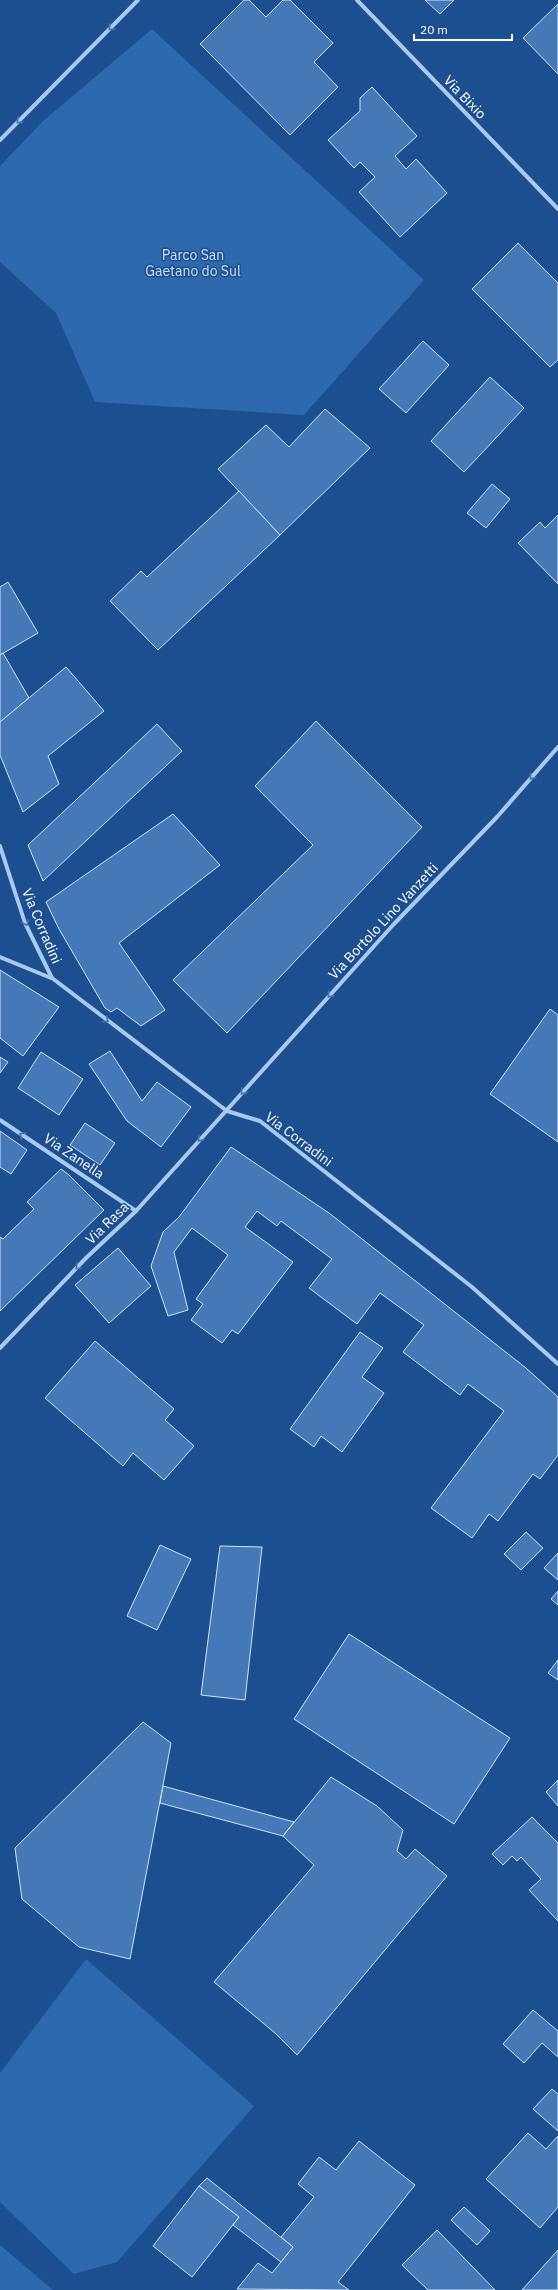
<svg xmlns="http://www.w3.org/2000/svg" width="558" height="2290" viewBox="0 0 558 2290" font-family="'IBM Plex Sans',sans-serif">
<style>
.green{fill:#2e69ad}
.building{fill:#4478b7;stroke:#cfe3fa}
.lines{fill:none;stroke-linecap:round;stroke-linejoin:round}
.street{stroke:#a9c9ee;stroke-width:4}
.oneway{stroke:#4674ac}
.labels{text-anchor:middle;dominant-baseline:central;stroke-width:3;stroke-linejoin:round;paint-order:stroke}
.street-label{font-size:14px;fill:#fff;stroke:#1b4f8f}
.park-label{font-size:14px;fill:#cfe3fa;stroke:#1b4f8f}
</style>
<rect width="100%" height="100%" fill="#1b4f8f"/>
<g class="green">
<polygon points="152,29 424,280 304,415 95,402 56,313 0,262 0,166 43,121"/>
<polygon points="86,1959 254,2106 117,2262 74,2274 0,2202 0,2073"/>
<polygon points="0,2245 53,2290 0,2290"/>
</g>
<g class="building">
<polygon points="244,0 249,0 266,17 283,0 290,0 333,43 314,62 338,87 290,135 200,44"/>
<polygon points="425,0 454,0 440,14"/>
<polygon points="558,4 558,74 523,38"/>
<polygon points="372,87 417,136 395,156 406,169 416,159 447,193 400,237 359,192 375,177 360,162 354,168 328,140 360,111 360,98"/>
<polygon points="518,243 558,283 558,360 550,367 472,289"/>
<polygon points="423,341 449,365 406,413 379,389"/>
<polygon points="490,377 524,408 464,472 431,441"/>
<polygon points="325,409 370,448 280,535 218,469 266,425 289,447"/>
<polygon points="492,484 510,499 486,528 467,513"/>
<polygon points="239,491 280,535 158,650 110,601 141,571 147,577"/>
<polygon points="558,515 558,584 518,543 540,522 545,528"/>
<polygon points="8,582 38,633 0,655 0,587"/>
<polygon points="3,653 29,698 0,722 0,655"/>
<polygon points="66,667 104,711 48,756 59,784 23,812 0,755 0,722"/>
<polygon points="316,721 422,827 227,1033 173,980 313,845 255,786"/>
<polygon points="157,724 182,751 43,881 28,845"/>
<polygon points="173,814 220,865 119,943 165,1010 141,1026 117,1008 111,1012 105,1008 59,929 46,902"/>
<polygon points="0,970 59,1007 23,1056 0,1038"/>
<polygon points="550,1009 558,1015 558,1142 490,1094"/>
<polygon points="110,1051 142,1101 157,1082 191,1107 161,1147 127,1121 89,1064"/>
<polygon points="41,1052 83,1079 59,1115 18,1088"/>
<polygon points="0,1057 8,1062 0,1073"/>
<polygon points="85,1123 115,1143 100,1165 70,1145"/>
<polygon points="0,1131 27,1150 11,1174 0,1167"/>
<polygon points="231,1147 329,1213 526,1368 558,1397 558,1455 540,1479 533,1474 498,1521 489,1514 472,1538 431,1508 504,1411 468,1384 460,1395 403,1352 424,1325 380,1293 357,1324 309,1288 332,1259 281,1221 277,1226 257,1211 245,1227 293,1262 238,1334 232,1330 222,1343 191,1320 203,1304 196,1299 228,1255 192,1228 174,1252 188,1310 168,1316 151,1266 163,1232 179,1217"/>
<polygon points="61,1169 69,1175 104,1210 0,1311 0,1237 3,1239 34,1209 27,1202"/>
<polygon points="118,1248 151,1286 109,1323 75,1285"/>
<polygon points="360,1332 383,1348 362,1377 384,1393 342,1452 321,1436 314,1447 290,1429"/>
<polygon points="95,1341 174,1409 165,1420 194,1446 164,1480 133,1453 123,1466 45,1398"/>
<polygon points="526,1532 543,1548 521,1570 504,1554"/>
<polygon points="160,1545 191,1559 157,1630 127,1616"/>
<polygon points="220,1546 262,1547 245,1700 201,1695"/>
<polygon points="558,1553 558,1580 544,1568"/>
<polygon points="558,1591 558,1605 551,1599"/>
<polygon points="349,1634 510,1738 454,1824 294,1719"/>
<polygon points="558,1660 558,1680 548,1673"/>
<polygon points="143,1722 171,1743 130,1959 79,1947 22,1899 15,1848"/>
<polygon points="331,1777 377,1806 403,1830 397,1851 406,1859 415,1849 447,1876 297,2055 275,2033 214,1982 314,1865 283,1836"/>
<polygon points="558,1780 558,1806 546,1792"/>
<polygon points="163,1786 294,1822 283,1836 160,1803"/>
<polygon points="532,1817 558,1843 558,1921 529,1890 541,1879 521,1857 517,1861 512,1856 503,1865 492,1854"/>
<polygon points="533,2010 558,2031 558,2057 542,2043 524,2063 503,2044"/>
<polygon points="552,2089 558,2094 558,2131 533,2109"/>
<polygon points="528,2133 546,2149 558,2136 558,2207 540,2228 486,2179"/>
<polygon points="359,2141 415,2185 338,2282 349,2290 237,2289 258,2263 272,2273 293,2247 281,2237 314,2197 298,2184 319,2157 336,2170"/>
<polygon points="207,2178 293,2247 281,2262 233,2225 239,2217 199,2186"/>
<polygon points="199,2186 239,2217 192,2277 153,2246"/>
<polygon points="464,2207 490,2231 477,2245 451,2220"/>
<polygon points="437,2230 495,2290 428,2290 402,2265"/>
<polygon points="558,2250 558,2290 522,2290"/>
</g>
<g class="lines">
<g class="street">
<polyline points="357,0 558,209"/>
<polyline points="0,140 138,0"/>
<polyline points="0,846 25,923 52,978 227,1111 260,1121 472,1287 558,1364"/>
<polyline points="0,957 51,978"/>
<polyline points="0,1120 136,1211"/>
<polyline points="0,1348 86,1258 136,1211 393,925 497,817 558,747"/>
</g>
</g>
<defs><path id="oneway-chevron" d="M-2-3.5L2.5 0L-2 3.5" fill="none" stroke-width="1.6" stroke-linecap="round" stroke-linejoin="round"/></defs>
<g class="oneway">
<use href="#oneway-chevron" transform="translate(111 28) rotate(134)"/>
<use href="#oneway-chevron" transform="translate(19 121) rotate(136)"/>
<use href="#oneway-chevron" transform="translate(532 777) rotate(131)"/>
<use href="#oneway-chevron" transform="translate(26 923) rotate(68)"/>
<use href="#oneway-chevron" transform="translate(330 995) rotate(132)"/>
<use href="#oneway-chevron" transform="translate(106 1020) rotate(37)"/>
<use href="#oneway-chevron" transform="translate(243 1092) rotate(132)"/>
<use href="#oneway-chevron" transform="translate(22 1135) rotate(-146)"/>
<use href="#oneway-chevron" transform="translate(200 1139) rotate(132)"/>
<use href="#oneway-chevron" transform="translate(78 1267) rotate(134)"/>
</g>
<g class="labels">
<g class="street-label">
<text transform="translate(465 97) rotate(46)">Via Bixio</text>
<text transform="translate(383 921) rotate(-47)">Via Bortolo Lino Vanzetti</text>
<text transform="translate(42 926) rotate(67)">Via Corradini</text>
<text transform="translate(299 1139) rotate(37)">Via Corradini</text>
<text transform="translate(74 1156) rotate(34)">Via Zanella</text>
<text transform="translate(107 1223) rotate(-44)">Via Rasa</text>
</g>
<g class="park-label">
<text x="193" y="255">Parco San<tspan x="193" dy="16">Gaetano do Sul</tspan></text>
</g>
</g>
<path d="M414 34v6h98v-6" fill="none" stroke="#ffffff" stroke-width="2"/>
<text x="420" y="34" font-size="12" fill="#ffffff" stroke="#1b4f8f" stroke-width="3" paint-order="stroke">20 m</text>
</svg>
